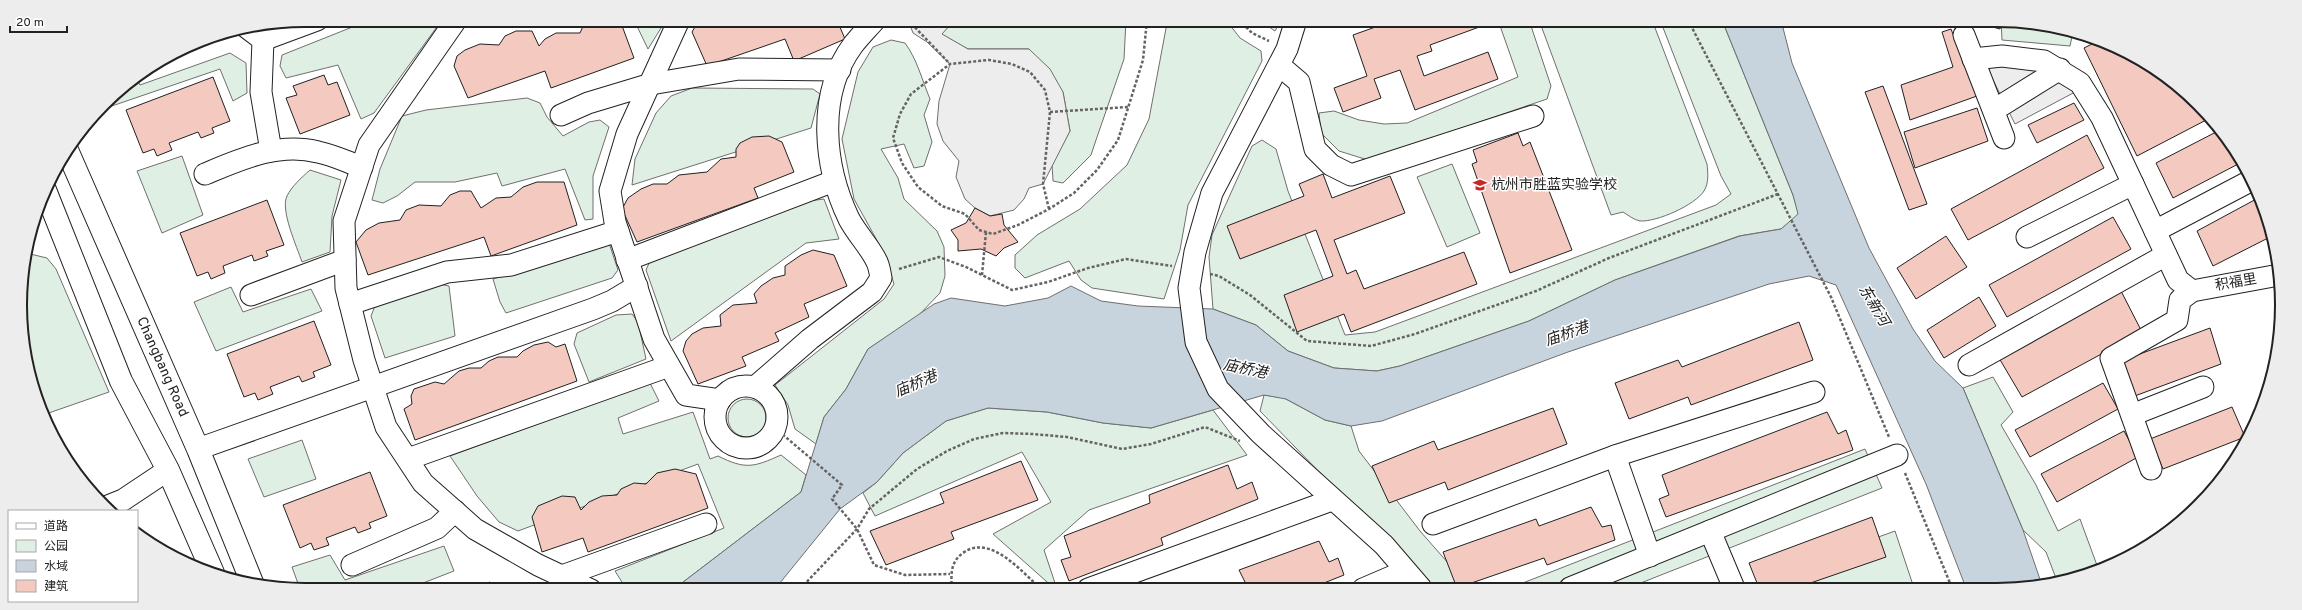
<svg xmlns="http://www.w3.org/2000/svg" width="2302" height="610" viewBox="0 0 2302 610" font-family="Overpass,'Noto Sans SC',sans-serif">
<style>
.green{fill:#e0efe3;stroke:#6f6f6f}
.parking{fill:#ededed;stroke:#6f6f6f}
.water{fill:#c7d3dd;stroke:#6f6f6f}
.building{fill:#f3c9c0;stroke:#222}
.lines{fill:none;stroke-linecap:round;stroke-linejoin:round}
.minor-casing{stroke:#222;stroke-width:23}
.major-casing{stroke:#222;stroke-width:24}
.path{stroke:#646464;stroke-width:2.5;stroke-dasharray:3 2;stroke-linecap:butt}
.minor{stroke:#fff;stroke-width:21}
.major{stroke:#fff;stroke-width:22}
.labels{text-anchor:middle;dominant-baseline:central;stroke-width:3;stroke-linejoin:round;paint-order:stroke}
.poi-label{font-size:14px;fill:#222;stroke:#fff;text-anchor:start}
.street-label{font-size:14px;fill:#222;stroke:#fff}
.water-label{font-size:15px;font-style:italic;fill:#222;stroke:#fff}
.rim{fill:none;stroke:#222;stroke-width:2}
</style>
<rect width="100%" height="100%" fill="#fff"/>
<g class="green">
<polygon points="370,20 442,20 374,113 361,119 338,65 286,78 280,66 282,55"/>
<polygon points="634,20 666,20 648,49"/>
<polygon points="962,20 1126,20 1124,59 1096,140 1091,155 1063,183 1053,181 1052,164 1070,131 1063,92 1029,49 968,49 941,34 951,24"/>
<polygon points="1170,20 1226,20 1240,38 1261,51 1262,61 1188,205 1180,250 1164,299 1092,288 1081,280 1069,261 1025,278 1015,268 1015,255 1037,235 1080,209 1127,165 1149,119 1167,23"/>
<polygon points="1259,20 1281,20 1275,31"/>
<polygon points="1498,20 1529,20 1551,86 1547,99 1368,160 1339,151 1321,133 1319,113 1334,111 1359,120 1384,124 1407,123 1518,77"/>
<path d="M1539,20H1652L1707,164C1708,173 1709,183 1704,191C1695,205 1657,222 1640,221C1634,220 1628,215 1623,212L1611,215Z"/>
<polygon points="1660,20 1722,20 1793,195 1799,215 1781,229 1739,236 1615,280 1529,321 1400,366 1377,371 1334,368 1288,351 1256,325 1213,309 1209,257 1212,235 1252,146 1262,140 1276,149 1288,191 1345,335 1375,332 1716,205 1731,194 1721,176"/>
<polygon points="2001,20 2052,25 2073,32 2070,46 2002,40"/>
<path d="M891,40L905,43C917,59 922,80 930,99L924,115L932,142L924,166L914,168L904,144L881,149L898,178L904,199L937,231L944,247L945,276L940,293L917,317L868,349L846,389L824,417L816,444L795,429L788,405L775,385L884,299L894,284L884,253L854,199L842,139L858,72L873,47Z"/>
<polygon points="230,53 246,63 247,93 233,101 220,69 106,108 104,104 117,91 137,79 140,85"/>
<polygon points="692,88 813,89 820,94 811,128 632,185 635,159 656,113 671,96"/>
<polygon points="527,98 540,103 547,117 563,136 589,122 600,120 609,127 593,176 593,219 585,220 565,169 502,186 497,173 455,182 415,182 397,196 383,203 372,200 380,169 402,116 426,110"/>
<polygon points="182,156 203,215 162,233 137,171"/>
<polygon points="1452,164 1480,233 1447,247 1417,177"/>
<path d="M310,170L341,180L332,216L330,252L302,262C297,247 280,210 287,196C292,186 301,178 310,170Z"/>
<polygon points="824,199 839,239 806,243 671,341 646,270 650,261 809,201"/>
<polygon points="609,243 618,270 612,278 506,313 500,302 493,279"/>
<polygon points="26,253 47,258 56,269 109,392 43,415 30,379 21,286"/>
<polygon points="439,284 449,286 455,336 385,358 371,316 375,306"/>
<polygon points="231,287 243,312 311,289 322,311 216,351 194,302"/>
<polygon points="632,314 638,322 646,359 589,382 574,344 577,333 616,315"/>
<polygon points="1993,377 2013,412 2001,425 2036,485 2058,531 2080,519 2098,568 2057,581 2046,552 2023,530 1963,388"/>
<path d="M650,383L659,401L618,418L623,434L693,412L710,459L718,456C746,470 754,467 781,455L806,475L801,492L674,589L627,590L615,571L724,528L698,464L518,531L499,522L477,496L450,456Z"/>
<polygon points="1264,395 1284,398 1325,420 1351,426 1359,451 1420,531 1470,588 1432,588 1260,411"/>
<circle cx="747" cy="418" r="19"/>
<polygon points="988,408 1047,412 1103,423 1151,428 1213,410 1247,455 1089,510 1044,550 1057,589 1055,589 993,534 1051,502 1022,452 875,516 863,493 877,482 903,453 946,421"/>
<polygon points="302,440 316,479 264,497 248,459"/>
<polygon points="1865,449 1882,488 1628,588 1510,588"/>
<polygon points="1895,531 1914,588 1785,588 1779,573"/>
<polygon points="444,546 454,571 405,590 300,589 292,567 330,555 345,580"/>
</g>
<g class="parking">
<polygon points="908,20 962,20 951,24 942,34 968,49 1029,49 1050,69 1063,92 1070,131 1043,184 1029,188 1024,199 1014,210 990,216 975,208 965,199 956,177 959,161 943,141 937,124 939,101 950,64 927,42 913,33"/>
<polygon points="2013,65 2046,70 2075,92 2015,124 1987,68"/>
</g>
<polygon class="water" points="1722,20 1781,20 1792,63 1869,248 1913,329 1935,361 1963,388 2023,530 2042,585 2034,588 1966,588 1926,484 1836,285 1809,276 1769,284 1568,352 1382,421 1351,426 1325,420 1286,399 1264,395 1151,428 1103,423 1047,412 988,408 946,421 903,453 877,482 840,509 775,589 674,589 801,492 824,417 846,389 868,349 934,304 951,298 1005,306 1048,298 1071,286 1101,301 1138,306 1213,309 1256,325 1288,351 1334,368 1377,371 1400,366 1529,321 1615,280 1740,236 1781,229 1798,214 1793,195"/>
<g class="building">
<polygon points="595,20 613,20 621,23 634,58 551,88 545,71 468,98 454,66 457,56 465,50 480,44 499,45 505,36 516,31 532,31 539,46 545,39 556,33 580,33 584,24"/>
<polygon points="699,20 837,20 845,39 794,61 785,39 707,66 692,32"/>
<polygon points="1395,20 1492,20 1493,22 1430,45 1432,51 1417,56 1424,76 1488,52 1498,79 1415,110 1400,70 1374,79 1381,98 1343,112 1334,88 1367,76 1353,35"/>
<polygon points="1966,20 2002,20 2000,29"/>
<polygon points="1951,29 1977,96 1910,120 1901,85 1953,67 1942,32"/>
<polygon points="2100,40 2155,68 2198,103 2210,118 2137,156 2084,48"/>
<polygon points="324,75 328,85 337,82 350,115 300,134 286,98 297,95 293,86"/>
<polygon points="213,77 230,121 212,128 214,133 201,138 198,132 169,143 172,150 157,156 154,149 143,153 126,110"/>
<polygon points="1883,86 1927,204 1909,210 1865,92"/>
<polygon points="2074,103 2084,120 2037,143 2028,125"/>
<polygon points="1977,108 1988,141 1915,168 1904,132"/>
<polygon points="2220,130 2234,146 2242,162 2173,198 2156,163"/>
<polygon points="1518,133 1523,146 1530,142 1572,250 1510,273 1472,164 1477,162 1473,150"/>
<polygon points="2087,135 2104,168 1968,240 1951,209"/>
<polygon points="769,136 782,142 794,172 754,188 758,198 637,242 622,209 628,198 641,189 653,184 667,184 679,175 707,172 721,159 736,157 736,149 740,143 752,137"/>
<polygon points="1323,174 1332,198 1390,176 1405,213 1334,240 1347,274 1356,270 1364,289 1464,252 1477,284 1351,332 1344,314 1297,332 1284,295 1333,276 1316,230 1240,259 1227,226 1304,196 1299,184"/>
<polygon points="537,182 564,182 577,225 491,256 484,237 368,275 356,242 366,230 379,223 400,220 406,210 419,205 441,206 450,195 460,191 471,191 481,208 496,198 511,197 523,187"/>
<polygon points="2260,197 2272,236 2213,266 2197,231"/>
<polygon points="267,200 284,245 266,251 268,256 254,261 252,255 223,266 225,273 211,279 208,272 197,276 180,233"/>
<polygon points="975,208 990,216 1002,214 1004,225 1018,242 1004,248 996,256 981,249 958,251 958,240 951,230 966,223"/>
<polygon points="2113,217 2131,249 2007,317 1989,285"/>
<polygon points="1946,236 1967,267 1916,299 1897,268"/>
<polygon points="813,250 834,255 847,286 804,304 809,317 775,333 779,341 742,357 746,366 698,384 683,351 686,341 692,334 703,328 721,326 720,315 733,305 757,303 754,294 761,286 773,278 785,275 785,266 801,255"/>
<polygon points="2121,291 2142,332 2022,397 1999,358"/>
<polygon points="1979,297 1996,326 1944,358 1927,330"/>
<polygon points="314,321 331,365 313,372 315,377 302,382 299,376 270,387 273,394 258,400 255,393 244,397 227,354"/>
<polygon points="1799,322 1813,360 1691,405 1688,397 1629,419 1615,383 1678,360 1682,367"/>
<polygon points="2210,328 2221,364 2132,397 2121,361"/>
<polygon points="548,342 556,347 565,344 577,381 415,440 404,409 412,404 411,396 414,389 435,382 444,384 459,371 469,368 481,368 489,361 498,357 517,357 523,351 534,345"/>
<polygon points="2103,383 2118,409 2030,457 2015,430"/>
<polygon points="2232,407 2245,437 2163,469 2150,439"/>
<polygon points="1553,408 1567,444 1448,490 1445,482 1389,503 1372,466 1434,441 1438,450"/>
<polygon points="1827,412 1838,434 1846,430 1853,450 1666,517 1659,499 1669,495 1662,475"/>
<polygon points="2124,431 2138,457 2057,502 2041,474"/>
<polygon points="1021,461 1038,500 951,532 954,539 886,565 870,531 944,503 940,493"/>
<polygon points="1228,465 1237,489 1252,482 1258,499 1161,538 1163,545 1069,581 1061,560 1071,557 1064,536 1150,503 1149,495"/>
<polygon points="675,469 696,474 708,508 588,552 583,538 542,552 532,517 538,506 562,496 575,497 581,510 589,502 602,496 617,495 621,489 634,483 646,484 657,473"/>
<polygon points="370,472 387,516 369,523 371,528 358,533 355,527 326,538 329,545 314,550 311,543 300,548 283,505"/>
<polygon points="1591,507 1602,527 1611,525 1615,540 1547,565 1544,558 1457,588 1443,552 1536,519 1539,526"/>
<polygon points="1872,517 1886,557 1796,588 1759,588 1749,563"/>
<polygon points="1319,541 1329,562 1338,558 1344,575 1309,589 1226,589 1245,582 1239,570"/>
<polygon points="490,582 493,590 467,590"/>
</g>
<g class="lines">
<defs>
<g id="minor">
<polyline points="456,20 369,145 344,221 346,288 364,360 386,427 423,483 475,529 538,565 591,590"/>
<polyline points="679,20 627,134 610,191 615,222 654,339 686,395 720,400"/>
<polyline points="1296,20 1287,49 1212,193 1195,252 1189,288 1196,342 1218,389 1261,434 1384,545 1421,588"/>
<polyline points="246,27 263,40 261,92 271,151"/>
<polyline points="1964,35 2004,138"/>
<polyline points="263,40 317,20"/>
<polyline points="1973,59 2002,56 2044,61 2080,83 2102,118 2178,280 2192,291"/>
<polyline points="1279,65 1299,82 1315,149 1331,165 1351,175 1533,116"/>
<polyline points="1994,110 2060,69"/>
<polyline points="561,115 588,103 651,84 739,69 840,70"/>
<path d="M205,174C241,159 278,142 318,152C333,155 347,162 362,167"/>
<polyline points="2155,231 2252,180"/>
<polyline points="2027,237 2133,184"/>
<polyline points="627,260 834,181"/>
<polyline points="251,295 345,260"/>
<polyline points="350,304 447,272 511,265 618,231"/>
<polyline points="1969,365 2166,255"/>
<circle cx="746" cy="417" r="31"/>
<path d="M755,387L810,339L872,292L881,278C880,272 879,265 876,260C869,246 857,234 849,219C824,167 816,95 853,45C860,36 868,28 875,20"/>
<polyline points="2132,415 2203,387"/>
<polyline points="198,449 593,309 612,301 637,286"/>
<polyline points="1615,456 1650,556"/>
<polyline points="408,459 669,366"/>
<polyline points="2151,469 2111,358 2177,320 2180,300 2192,291 2279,275"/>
<polyline points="108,506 123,500 168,470"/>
<polyline points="1433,524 1615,456 1814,392"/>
<polyline points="1710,531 1734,588"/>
<polyline points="352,565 437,528 455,511"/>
<polyline points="562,576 706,524"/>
<polyline points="1570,588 1897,455"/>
<polyline points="1088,589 1332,500"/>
<polyline points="1363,589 1405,571"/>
</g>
<g id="major">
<polyline points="67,150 198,449 253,585"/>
<polyline points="45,190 121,381 168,470 213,573"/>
</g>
</defs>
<use href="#minor" class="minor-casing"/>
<use href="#major" class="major-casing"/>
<g class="path">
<polyline points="908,20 950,64"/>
<polyline points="1239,20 1252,33 1269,41"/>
<polyline points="1688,20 1831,297 1889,437"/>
<polyline points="1050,112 1128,107"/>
<polyline points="1049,209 1043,184 1050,112 1045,90 1030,72 1012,64 989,60 950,64 911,94 900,114 893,138 902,163 918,187 942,206 965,214 979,230 993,234 1018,225 1049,209 1074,193 1097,170 1118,140 1143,60 1147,20"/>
<polyline points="899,269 939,257 966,267 1012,290 1048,282 1088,268 1126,259 1172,266"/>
<polyline points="1210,274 1219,276 1250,295 1307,341 1371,346 1415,334 1536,291 1609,258 1778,194"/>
<polyline points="982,275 986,232"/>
<polyline points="775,428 842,485 832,499 857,529 874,565 905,575 950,574"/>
<polyline points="1905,473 1952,588"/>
<polyline points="800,589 857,529 869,509 917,469 947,451 974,439 1003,433 1033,434 1067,437 1122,449 1151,444 1205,427 1240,441"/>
<path d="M952,589C951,575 950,562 963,553C990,533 1022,572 1041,589"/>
</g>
<use href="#minor" class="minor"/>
<use href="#major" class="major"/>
</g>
<defs>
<symbol id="school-bare" viewBox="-9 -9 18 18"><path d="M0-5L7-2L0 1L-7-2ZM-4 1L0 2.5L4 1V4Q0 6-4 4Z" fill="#c62828" stroke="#fff" stroke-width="2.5" paint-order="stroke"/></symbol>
</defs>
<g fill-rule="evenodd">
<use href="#school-bare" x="1470" y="175" width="20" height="20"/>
</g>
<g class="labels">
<g class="poi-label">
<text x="1491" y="185">杭州市胜蓝实验学校</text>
</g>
<g class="street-label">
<text transform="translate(2236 283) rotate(-10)">积福里</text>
<text transform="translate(162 367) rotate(66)">Changbang Road</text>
</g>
<g class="water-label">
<text transform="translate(1873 306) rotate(59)">东新河</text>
<text transform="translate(1567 335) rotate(-19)">庙桥港</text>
<text transform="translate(1245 370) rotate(12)">庙桥港</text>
<text transform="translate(916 385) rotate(-23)">庙桥港</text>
</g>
</g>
<path d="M0 0H2302V610H0ZM305 27H1997A278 278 0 0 1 2275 305V305A278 278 0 0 1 1997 583H305A278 278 0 0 1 27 305V305A278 278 0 0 1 305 27Z" fill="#ededed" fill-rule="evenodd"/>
<path class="rim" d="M305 27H1997A278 278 0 0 1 2275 305V305A278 278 0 0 1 1997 583H305A278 278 0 0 1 27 305V305A278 278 0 0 1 305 27Z"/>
<rect x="8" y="510" width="130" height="92" fill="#ffffff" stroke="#a7a7a7"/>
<rect x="16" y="523" width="20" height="6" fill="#ffffff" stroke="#a7a7a7"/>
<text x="44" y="530" font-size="12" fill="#222222">道路</text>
<rect x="16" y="540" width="20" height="12" fill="#e0efe3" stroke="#a7a7a7"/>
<text x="44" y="550" font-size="12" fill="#222222">公园</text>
<rect x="16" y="560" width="20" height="12" fill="#c7d3dd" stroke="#a7a7a7"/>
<text x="44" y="570" font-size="12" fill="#222222">水域</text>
<rect x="16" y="580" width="20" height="12" fill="#f3c9c0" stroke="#a7a7a7"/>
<text x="44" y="590" font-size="12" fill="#222222">建筑</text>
<path d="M10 26v6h57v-6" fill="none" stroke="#222222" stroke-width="2"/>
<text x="16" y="26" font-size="12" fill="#222222" stroke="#ffffff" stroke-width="3" paint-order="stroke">20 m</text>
</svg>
